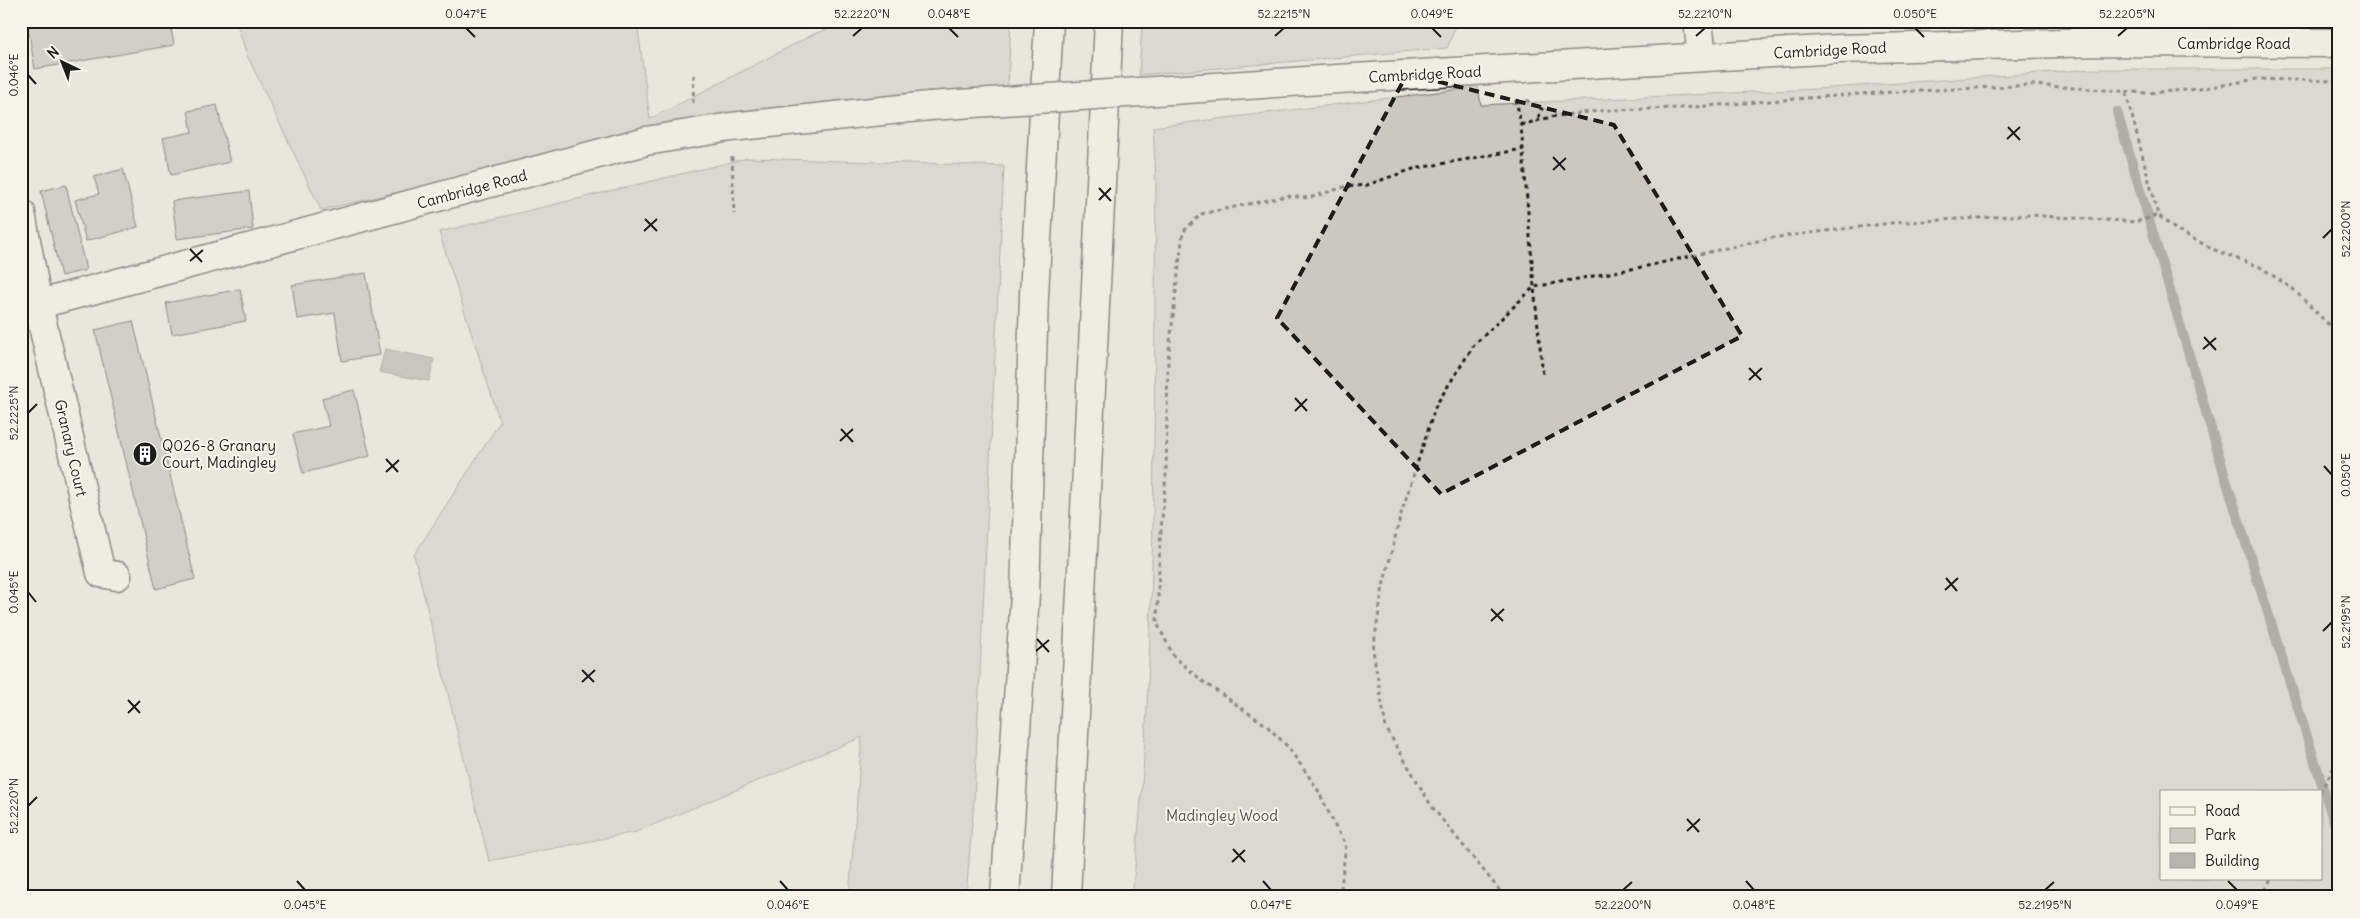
<svg xmlns="http://www.w3.org/2000/svg" width="2360" height="918" viewBox="0 0 2360 918" font-family="Delius,sans-serif">
<style>
.green{fill:#ccc8c0;stroke:#74726e;fill-rule:evenodd}
.water{fill:#a3a19a;stroke:#6d6c68}
.lines{fill:none;stroke-linecap:round;stroke-linejoin:round}
.stream{stroke:#6d6c68;stroke-width:10}
.building{fill:#b6b4ac;stroke:#1c1c1c}
.minor-casing{stroke:#1c1c1c;stroke-width:31}
.highway-casing{stroke:#1c1c1c;stroke-width:31}
.path{stroke:#1c1c1c;stroke-width:3;stroke-dasharray:4 4;stroke-linecap:butt}
.minor{stroke:#f7f3e8;stroke-width:28}
.highway{stroke:#f7f3e8;stroke-width:28}
.minor-bridge-casing{stroke:#1c1c1c;stroke-width:31;stroke-linecap:butt}
.minor-bridge{stroke:#f7f3e8;stroke-width:28}
.marked{fill:none;stroke:#1c1c1c;stroke-width:4;stroke-dasharray:10 6;stroke-linejoin:round}
.ticks{fill:none;stroke:#1c1c1c;stroke-width:2}
.labels{text-anchor:middle;dominant-baseline:central;stroke-width:4;stroke-linejoin:round;paint-order:stroke}
.street-label{font-size:15px;fill:#1c1c1c;stroke:#f7f3e8}
.poi-label{font-size:15px;fill:#1c1c1c;stroke:#f7f3e8;text-anchor:start}
.park-label{font-size:15px;fill:#51504d;stroke:#f7f3e8}
.neatline{fill:none;stroke:#1c1c1c;stroke-width:2}
.ticks-label{font-size:12px;text-anchor:middle;fill:#1c1c1c}
</style>
<rect width="100%" height="100%" fill="#eae6dc"/>
<filter id="ink" filterUnits="userSpaceOnUse"><feTurbulence type="fractalNoise" baseFrequency=".02" numOctaves="2"/><feDisplacementMap in="SourceGraphic" scale="10" xChannelSelector="R" yChannelSelector="G"/><feConvolveMatrix kernelMatrix="1 2 1 2 8 2 1 2 1" color-interpolation-filters="sRGB"/></filter>
<g filter="url(#ink)">
<g class="green">
<polygon points="236,21 637,21 650,119 816,33 856,21 1011,21 1008,86 756,109 321,210 247,55"/>
<polygon points="1142,21 1458,21 1447,48 1139,75"/>
<path d="M2095,69H2339V897H1132C1158,659 1153,420 1156,182L1153,127L1478,87L1481,105L1816,89ZM2161,792H2321V879H2161Z"/>
<polygon points="748,158 1004,166 974,799 966,897 849,897 862,737 636,832 489,861 414,555 500,422 439,232"/>
</g>
<polygon class="water" points="385,349 434,359 429,381 379,372"/>
<g class="lines">
<polyline class="stream" points="2117,112 2228,486 2339,838"/>
</g>
<g class="building">
<polygon points="27,21 170,21 174,45 35,69"/>
<polygon points="217,105 230,162 171,175 163,138 192,132 188,111"/>
<polygon points="123,169 138,227 86,241 75,200 99,194 94,177"/>
<polygon points="66,185 86,270 61,276 41,191"/>
<polygon points="249,191 253,229 177,239 172,201"/>
<polygon points="366,273 380,355 342,361 335,313 297,319 292,285"/>
<polygon points="240,289 246,321 172,334 166,303"/>
<polygon points="133,321 195,579 156,589 95,330"/>
<polygon points="354,390 370,456 303,473 293,434 329,426 322,398"/>
</g>
<g class="lines">
<defs>
<g id="minor">
<polyline points="1698,21 1702,57"/>
<polyline points="1321,80 1839,49 2098,42 2339,43"/>
<polyline points="21,213 38,305 101,573 117,576"/>
<polyline points="21,309 646,141 731,127 929,106"/>
</g>
<g id="highway">
<polyline points="1005,897 1025,594 1034,295 1049,21"/>
<polyline points="1066,897 1109,21"/>
</g>
</defs>
<use href="#minor" class="minor-casing"/>
<use href="#highway" class="highway-casing"/>
<g class="path">
<polyline points="2126,93 2158,215 2176,230 2219,252 2260,267 2293,289 2339,335"/>
<polyline points="1516,99 1521,125 1534,287 1543,376"/>
<polyline points="1526,100 1542,109 1536,122"/>
<polyline points="693,103 694,72"/>
<polyline points="1521,125 1555,116 1608,110 1681,108 1859,94 2033,85 2147,93 2199,89 2257,79 2339,81"/>
<polyline points="732,157 734,214"/>
<polyline points="2320,792 2339,758"/>
<polyline points="1340,897 1346,844 1336,828 1317,788 1288,747 1266,725 1205,683 1174,657 1157,623 1160,542 1166,474 1168,359 1183,232 1201,214 1287,196 1309,198 1344,187 1367,185 1413,169 1523,149"/>
<polyline points="1505,897 1432,807 1386,728 1373,650 1383,586 1401,514 1436,405 1474,345 1534,287 1647,266 1771,238 1891,223 2028,215 2136,222 2158,215"/>
<polyline points="2261,897 2271,879"/>
</g>
<use href="#minor" class="minor"/>
<use href="#highway" class="highway"/>
<defs>
<polyline id="minor-bridge" points="929,106 1321,80"/>
</defs>
<use href="#minor-bridge" class="minor-bridge-casing"/>
<use href="#minor-bridge" class="minor-bridge"/>
</g>
</g>
<path d="M0 0H2360V918H0ZM1407,74L1614,125L1742,336L1441,494L1277,318Z" fill="#eae6dc" fill-opacity=".55" fill-rule="evenodd"/>
<path class="marked" d="M1407,74L1614,125L1742,336L1441,494L1277,318Z"/>
<path class="ticks" d="M466,28L475,37M949,28L958,37M1432,28L1441,37M1915,28L1924,37M853,36L862,28M1275,36L1284,28M1696,36L1705,28M2118,36L2127,28M28,75L36,84M2008,127L2020,140M2007,139L2020,127M1553,157L1565,170M1553,170L1566,158M1099,188L1111,201M1099,200L1111,188M645,219L657,231M644,231L657,219M2323,238L2332,229M190,249L202,262M190,261L203,250M2204,337L2216,350M2203,349L2216,338M1749,368L1761,380M1749,380L1762,368M1295,398L1307,411M1295,411L1307,399M28,413L37,404M841,429L853,442M840,441L853,429M386,459L398,472M2324,466L2332,475M386,472L399,460M1946,578L1957,591M1945,590L1958,578M28,592L36,602M1491,609L1503,621M1491,621L1504,609M2323,631L2332,622M1037,639L1049,652M1036,651L1049,640M582,670L594,682M582,682L595,670M128,700L140,713M128,713L140,701M28,806L37,797M1687,819L1699,832M1687,831L1700,819M1233,849L1245,862M1232,862L1245,850M297,881L305,890M780,881L788,890M1263,881L1271,890M1746,881L1754,890M2228,881L2237,890M1623,890L1632,882M2045,890L2054,882"/>
<defs>
<symbol id="building-disc" viewBox="-11 -11 22 22"><circle r="9.5" fill="#1c1c1c" stroke="#f7f3e8"/><path d="M-4-6H4V6H1V3H-1V6H-4ZM-2.5-4.3h1.7v1.8h-1.7ZM.8-4.3h1.7v1.8H.8ZM-2.5-1h1.7V.8h-1.7ZM.8-1h1.7V.8H.8Z" fill="#fff"/></symbol>
</defs>
<g fill-rule="evenodd">
<use href="#building-disc" x="131" y="440" width="28" height="28"/>
</g>
<g class="labels">
<g class="street-label">
<text x="2234" y="43">Cambridge Road</text>
<text transform="translate(1830 50) rotate(-3)">Cambridge Road</text>
<text transform="translate(1425 74) rotate(-3)">Cambridge Road</text>
<text transform="translate(472 189) rotate(-15)">Cambridge Road</text>
<text transform="translate(71 448) rotate(77)">Granary Court</text>
</g>
<g class="poi-label">
<text x="162" y="445">Q026-8 Granary<tspan x="162" dy="17">Court, Madingley</tspan></text>
</g>
<g class="park-label">
<text x="1222" y="815">Madingley Wood</text>
</g>
</g>
<rect width="2360" height="918" fill="none" stroke="#f7f3e8" stroke-width="55"/>
<rect x="2160" y="790" width="162" height="90" fill="#f7f3e8" stroke="#9f9d96"/>
<rect x="2170" y="807" width="25" height="8" fill="#f7f3e8" stroke="#9f9d96"/>
<text x="2205" y="816" font-size="15" fill="#1c1c1c">Road</text>
<rect x="2170" y="828" width="25" height="15" fill="#ccc8c0" stroke="#9f9d96"/>
<text x="2205" y="840" font-size="15" fill="#1c1c1c">Park</text>
<rect x="2170" y="853" width="25" height="15" fill="#b6b4ac" stroke="#9f9d96"/>
<text x="2205" y="866" font-size="15" fill="#1c1c1c">Building</text>
<g transform="translate(62 62) rotate(317)" stroke="#f7f3e8" stroke-width="4" paint-order="stroke">
<path d="M0-4L9 19L0 12L-9 19Z" fill="#1c1c1c"/>
<text y="-8" font-size="14" font-weight="bold" text-anchor="middle" fill="#1c1c1c">N</text>
</g>
<rect x="28" y="28" width="2304" height="862" class="neatline"/>
<g class="ticks-label">
<text x="466" y="18">0.047°E</text>
<text x="862" y="18">52.2220°N</text>
<text x="949" y="18">0.048°E</text>
<text x="1284" y="18">52.2215°N</text>
<text x="1432" y="18">0.049°E</text>
<text x="1705" y="18">52.2210°N</text>
<text x="1915" y="18">0.050°E</text>
<text x="2127" y="18">52.2205°N</text>
<text transform="translate(14 75) rotate(-90)" y="4">0.046°E</text>
<text transform="translate(2346 229) rotate(-90)" y="4">52.2200°N</text>
<text transform="translate(14 413) rotate(-90)" y="4">52.2225°N</text>
<text transform="translate(2346 475) rotate(-90)" y="4">0.050°E</text>
<text transform="translate(14 592) rotate(-90)" y="4">0.045°E</text>
<text transform="translate(2346 622) rotate(-90)" y="4">52.2195°N</text>
<text transform="translate(14 806) rotate(-90)" y="4">52.2220°N</text>
<text x="305" y="909">0.045°E</text>
<text x="788" y="909">0.046°E</text>
<text x="1271" y="909">0.047°E</text>
<text x="1623" y="909">52.2200°N</text>
<text x="1754" y="909">0.048°E</text>
<text x="2045" y="909">52.2195°N</text>
<text x="2237" y="909">0.049°E</text>
</g>
</svg>
